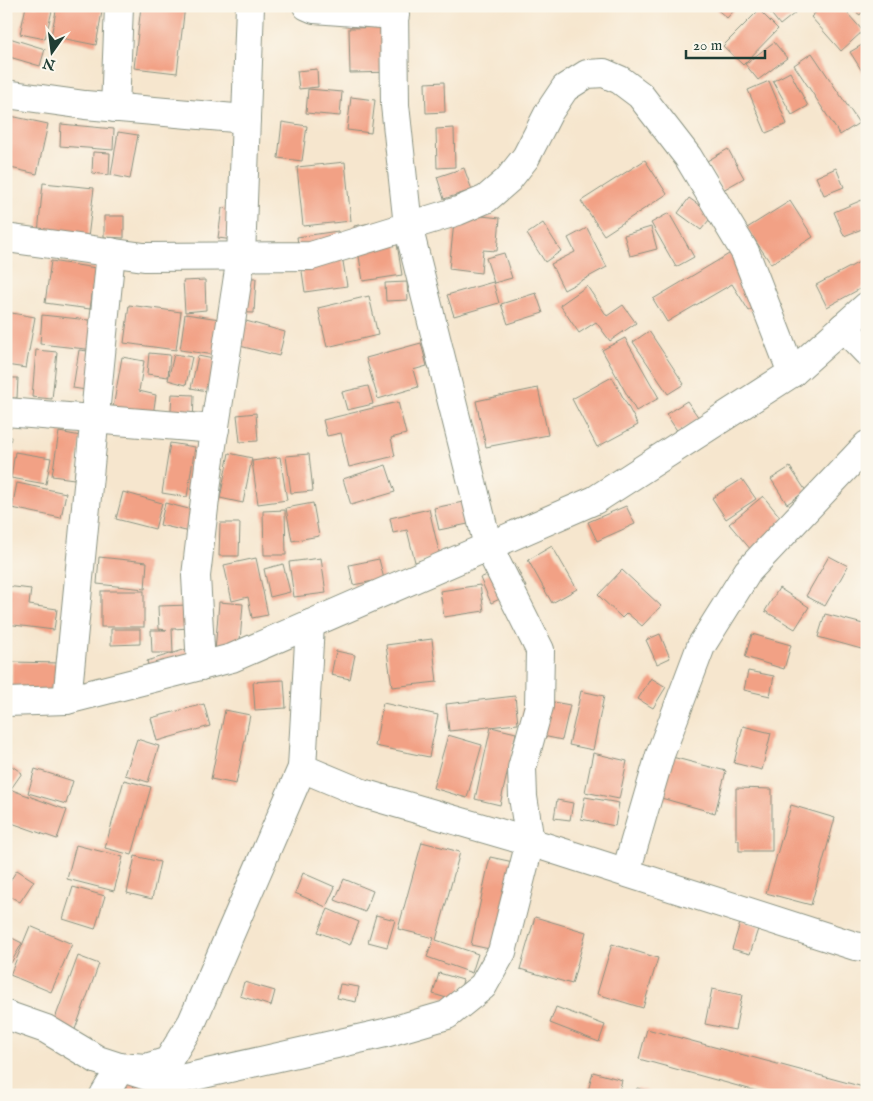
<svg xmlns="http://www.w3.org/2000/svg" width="873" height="1101" viewBox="0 0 873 1101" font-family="'IM FELL English',serif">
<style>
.building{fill:#f2a185}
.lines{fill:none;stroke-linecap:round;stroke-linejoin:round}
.minor-casing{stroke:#8a9281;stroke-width:30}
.minor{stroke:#fff;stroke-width:28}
</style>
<rect width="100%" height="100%" fill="#fbf7ec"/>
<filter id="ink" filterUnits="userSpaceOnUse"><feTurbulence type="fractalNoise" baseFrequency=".02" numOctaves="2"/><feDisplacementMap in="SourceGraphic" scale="10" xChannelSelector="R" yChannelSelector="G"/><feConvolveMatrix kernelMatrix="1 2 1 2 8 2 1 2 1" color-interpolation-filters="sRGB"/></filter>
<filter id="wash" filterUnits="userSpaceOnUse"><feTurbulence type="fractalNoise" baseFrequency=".0096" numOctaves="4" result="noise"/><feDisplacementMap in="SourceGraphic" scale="20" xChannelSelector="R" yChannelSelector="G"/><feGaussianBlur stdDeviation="1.12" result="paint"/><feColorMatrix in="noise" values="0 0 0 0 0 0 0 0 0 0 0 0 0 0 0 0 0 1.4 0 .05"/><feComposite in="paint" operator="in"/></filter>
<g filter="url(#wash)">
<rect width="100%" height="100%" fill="#f6e6ce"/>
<g id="blocks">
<g class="building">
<polygon points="26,6 53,7 45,39 20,34"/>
<polygon points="57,6 103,6 96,45 51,36"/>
<polygon points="141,6 185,6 177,73 134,68"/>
<polygon points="713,6 738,6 727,18"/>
<polygon points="765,6 790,6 795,13 780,25"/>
<polygon points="823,6 841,6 863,31 841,51 811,17"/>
<polygon points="848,6 867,6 860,15"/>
<polygon points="759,10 778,29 743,65 723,46"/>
<polygon points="395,27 397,72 350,73 349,28"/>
<polygon points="6,37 45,49 40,66 6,56"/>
<polygon points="774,42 787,58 758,80 745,64"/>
<polygon points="867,42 867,79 850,52"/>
<polygon points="812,53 859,123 840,135 794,65"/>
<polygon points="317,69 318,87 299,89 297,71"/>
<polygon points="790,72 808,106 792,115 773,81"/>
<polygon points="769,81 787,124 766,133 748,90"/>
<polygon points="444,82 445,112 426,113 425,83"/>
<polygon points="308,89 342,92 340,116 306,113"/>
<polygon points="351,97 375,100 371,133 347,130"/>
<polygon points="6,115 48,124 37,174 6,167"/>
<polygon points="282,122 307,126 302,161 278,158"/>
<polygon points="61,124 114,129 113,150 60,146"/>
<polygon points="454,128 455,167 437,168 436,129"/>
<polygon points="118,132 138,135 130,179 111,175"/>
<polygon points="728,149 744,178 723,190 707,161"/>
<polygon points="93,152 110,153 109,175 92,173"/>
<polygon points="645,160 667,194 604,235 581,201"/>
<polygon points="345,162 351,221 303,226 297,167"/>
<polygon points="464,168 472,190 444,199 437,177"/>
<polygon points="836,168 844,187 824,195 816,177"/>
<polygon points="43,183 94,188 88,238 38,233"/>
<polygon points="689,198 713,215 701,230 678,213"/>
<polygon points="862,200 867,212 867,227 844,236 834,212"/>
<polygon points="790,201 813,237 771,264 747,228"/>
<polygon points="222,208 245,211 241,241 218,238"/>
<polygon points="455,213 500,218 497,251 483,250 481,273 449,269"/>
<polygon points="669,213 694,257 676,267 651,223"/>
<polygon points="104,216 124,216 124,238 104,237"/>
<polygon points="393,219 402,275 363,281 354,226"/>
<polygon points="543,223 561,251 545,262 527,234"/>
<polygon points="651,227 657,249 630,256 624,235"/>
<polygon points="587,228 607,267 564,290 551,264 575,252 568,238"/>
<polygon points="338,231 347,286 305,292 297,237"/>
<polygon points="734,251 765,302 749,311 732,284 667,322 653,299"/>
<polygon points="504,253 512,278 494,283 486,258"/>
<polygon points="867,258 867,285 827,307 816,285"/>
<polygon points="51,261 96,268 90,309 45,303"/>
<polygon points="226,277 256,278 254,313 225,312"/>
<polygon points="205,280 206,310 185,312 183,281"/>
<polygon points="407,282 408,300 386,301 385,283"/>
<polygon points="493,282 499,303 454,316 447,295"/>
<polygon points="587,286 607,316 623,305 636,323 610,341 596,322 579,333 560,305"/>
<polygon points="536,293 543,313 508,324 501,304"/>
<polygon points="369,296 378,335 327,347 318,308"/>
<polygon points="129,305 181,312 176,350 124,343"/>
<polygon points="6,312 35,317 26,368 6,365"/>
<polygon points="185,314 220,319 215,355 180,350"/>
<polygon points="42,315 98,321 95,350 40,344"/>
<polygon points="239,319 285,332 279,356 232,344"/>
<polygon points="649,331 684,384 668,394 633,342"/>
<polygon points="625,338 659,398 636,411 602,350"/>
<polygon points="421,343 427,366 413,370 418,387 378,399 366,358"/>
<polygon points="36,350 57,352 52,399 32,397"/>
<polygon points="79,350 97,352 92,391 73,388"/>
<polygon points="149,353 170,355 168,377 147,374"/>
<polygon points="174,354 192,357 186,385 168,380"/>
<polygon points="198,356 224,361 217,393 191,388"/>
<polygon points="122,357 144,361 139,391 156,395 153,415 113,408"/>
<polygon points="612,377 638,425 597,447 572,399"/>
<polygon points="6,378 18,378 17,398 6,398"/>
<polygon points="368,386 373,404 347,410 342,392"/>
<polygon points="538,388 548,435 486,447 476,401"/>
<polygon points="172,394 194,395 193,425 170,424"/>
<polygon points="687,401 699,418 678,432 666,414"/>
<polygon points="398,402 406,434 391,438 395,456 349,467 341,433 327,436 323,420"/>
<polygon points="256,413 258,441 240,442 237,415"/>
<polygon points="59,432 81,436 74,479 52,476"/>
<polygon points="6,436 11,437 7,465 6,465"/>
<polygon points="170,443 195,447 187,497 162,493"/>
<polygon points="15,452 51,458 46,484 11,478"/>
<polygon points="229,453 252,458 243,503 220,498"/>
<polygon points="309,454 313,491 291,493 286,456"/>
<polygon points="280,457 287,500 258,504 252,461"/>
<polygon points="386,465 395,492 351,505 343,479"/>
<polygon points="790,467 806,491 787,504 771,479"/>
<polygon points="742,479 756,499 726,519 712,498"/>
<polygon points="17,483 66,493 61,518 12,508"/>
<polygon points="123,492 162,503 155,529 116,519"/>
<polygon points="763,496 785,523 752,551 729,524"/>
<polygon points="463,502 468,524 439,530 434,508"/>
<polygon points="165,503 205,513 199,534 160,525"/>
<polygon points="313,503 319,536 292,541 286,508"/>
<polygon points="626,506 635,524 597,541 588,522"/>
<polygon points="429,509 440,556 415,562 407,530 393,533 390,518"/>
<polygon points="285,510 286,555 264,555 263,511"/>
<polygon points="220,523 240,523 239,556 219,556"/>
<polygon points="552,546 577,589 552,603 528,560"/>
<polygon points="829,556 848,566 825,606 806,596"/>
<polygon points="99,557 147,562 145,589 97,584"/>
<polygon points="256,558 268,615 252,618 248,597 232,601 224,565"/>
<polygon points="321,558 326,593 294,597 289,562"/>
<polygon points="379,559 384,579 353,585 349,565"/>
<polygon points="515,563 526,587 491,603 480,578"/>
<polygon points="283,564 290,592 270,597 264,569"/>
<polygon points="622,570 661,606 642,626 627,613 622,618 598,595"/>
<polygon points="480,585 484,611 444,617 440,591"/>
<polygon points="6,586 31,589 29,605 57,609 54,630 6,624"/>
<polygon points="779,588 809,607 795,629 765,611"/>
<rect x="101" y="591" width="43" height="36"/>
<polygon points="219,602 243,604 239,654 215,652"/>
<polygon points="190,605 191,628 172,629 173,653 152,653 151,630 167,630 159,629 158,606"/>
<polygon points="825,614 867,625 867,643 865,650 818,637"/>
<polygon points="111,629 140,629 140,644 111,645"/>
<polygon points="660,634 670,658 657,664 646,640"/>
<polygon points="752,634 791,645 784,669 745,657"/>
<polygon points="432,639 437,682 392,687 386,645"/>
<polygon points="197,646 203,668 153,683 147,661"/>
<polygon points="336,651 355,655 350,679 331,675"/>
<polygon points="12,662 60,663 60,696 12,696"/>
<polygon points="748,671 774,676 770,696 744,690"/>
<polygon points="651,678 666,687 653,708 638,699"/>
<polygon points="284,680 286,708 255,710 253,682"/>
<polygon points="581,691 604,696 593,750 569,745"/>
<polygon points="515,696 518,724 449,731 446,704"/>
<polygon points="526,697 570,705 562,740 519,731"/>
<polygon points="383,703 438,715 429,757 375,746"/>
<polygon points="204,704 210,726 157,741 151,718"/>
<polygon points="225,710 250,715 236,784 211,779"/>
<polygon points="743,726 771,733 762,770 734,763"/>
<polygon points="491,727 516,733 500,805 475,799"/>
<polygon points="448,735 482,745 467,798 433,788"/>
<polygon points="137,739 159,746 148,782 125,775"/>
<polygon points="593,753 627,761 619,799 585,792"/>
<polygon points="672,757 726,771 715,813 661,798"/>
<polygon points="6,762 22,773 6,796"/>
<polygon points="35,769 73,781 66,804 28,793"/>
<polygon points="124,780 151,787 132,855 105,848"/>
<polygon points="736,788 772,789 772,851 739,851 739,840 736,840"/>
<polygon points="12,790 67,810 57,839 6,821 6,806"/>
<polygon points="585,797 619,803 615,826 581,819"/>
<polygon points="557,800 573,803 570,820 554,818"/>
<polygon points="791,805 835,818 811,905 766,893"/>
<polygon points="422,842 460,852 436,940 478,954 472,973 427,957 434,938 398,929"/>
<polygon points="76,845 123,857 114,891 67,879"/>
<polygon points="135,856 160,862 152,899 127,893"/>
<polygon points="490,857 527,865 508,953 471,945"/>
<polygon points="17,870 34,881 20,902 6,894 6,887"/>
<polygon points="303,873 335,887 326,907 295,893"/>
<polygon points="344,879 373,891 365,912 335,900"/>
<polygon points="73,887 105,896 95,929 63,919"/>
<polygon points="328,909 359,922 350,945 318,932"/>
<polygon points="376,915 395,920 387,947 368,942"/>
<polygon points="535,917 586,932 572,984 520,969"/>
<polygon points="741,920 759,926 750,954 732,949"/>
<polygon points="30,926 72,944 51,992 10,975"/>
<polygon points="6,935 22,943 11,963 6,961"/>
<polygon points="612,944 658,958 643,1008 597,994"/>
<polygon points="78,956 99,964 74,1032 53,1024"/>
<polygon points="439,973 463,980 457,1001 433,994"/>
<polygon points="244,982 275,991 271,1006 240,996"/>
<polygon points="340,984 359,987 356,1002 337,998"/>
<polygon points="712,989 742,995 735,1030 705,1024"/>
<polygon points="556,1007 605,1025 599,1042 550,1023"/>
<polygon points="647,1029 867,1088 867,1095 771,1095 639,1059"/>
<polygon points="593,1072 622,1080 618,1095 587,1095"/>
<polygon points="121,1074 144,1084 139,1095 112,1095"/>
<polygon points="637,1088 661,1094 661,1095 635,1095"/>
</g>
</g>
</g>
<g filter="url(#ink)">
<use href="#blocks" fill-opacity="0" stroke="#8a9281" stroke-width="1"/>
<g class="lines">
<defs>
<g id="minor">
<polyline points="307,6 314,9 395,15"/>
<polyline points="6,94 85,105 246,119"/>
<polyline points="115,108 119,6"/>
<polyline points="6,238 144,257 311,256 458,211 486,199 508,180 526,157 549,112 565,88 587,74 604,73 620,80 640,95 688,157 745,252 792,373"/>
<polyline points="843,327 867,352"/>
<polyline points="6,412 215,429"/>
<polyline points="310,624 302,768 362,793 530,842 855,946 867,948"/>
<polyline points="201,666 196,576 209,465 241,257 250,6"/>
<polyline points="67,700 111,252"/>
<polyline points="6,702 67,700 232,658 595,500 792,373 867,306"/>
<polyline points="626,872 660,755 701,646 748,571 867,445"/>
<polyline points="6,1015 46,1029 98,1060 150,1077 181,1079 385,1033 447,1015 483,986 502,952 530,842 523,797 522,768 539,706 540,650 488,546 408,226 395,105 394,6"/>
<polyline points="133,1067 146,1068 168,1061 192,1022 302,768"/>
<polyline points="104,1095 121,1067"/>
</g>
</defs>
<use href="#minor" class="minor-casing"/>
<use href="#minor" class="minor"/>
</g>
</g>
<rect width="873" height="1101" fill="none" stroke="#fbf7ec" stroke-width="25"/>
<g transform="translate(52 52) rotate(194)" stroke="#fbf7ec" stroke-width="4" paint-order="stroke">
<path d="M0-4L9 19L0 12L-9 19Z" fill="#1f3d34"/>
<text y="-8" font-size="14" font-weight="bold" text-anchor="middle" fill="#1f3d34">N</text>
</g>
<path d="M686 50v8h79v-8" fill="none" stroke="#1f3d34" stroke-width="2.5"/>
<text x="693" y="50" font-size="15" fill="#1f3d34" stroke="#fbf7ec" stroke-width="4" paint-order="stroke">20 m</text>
</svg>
